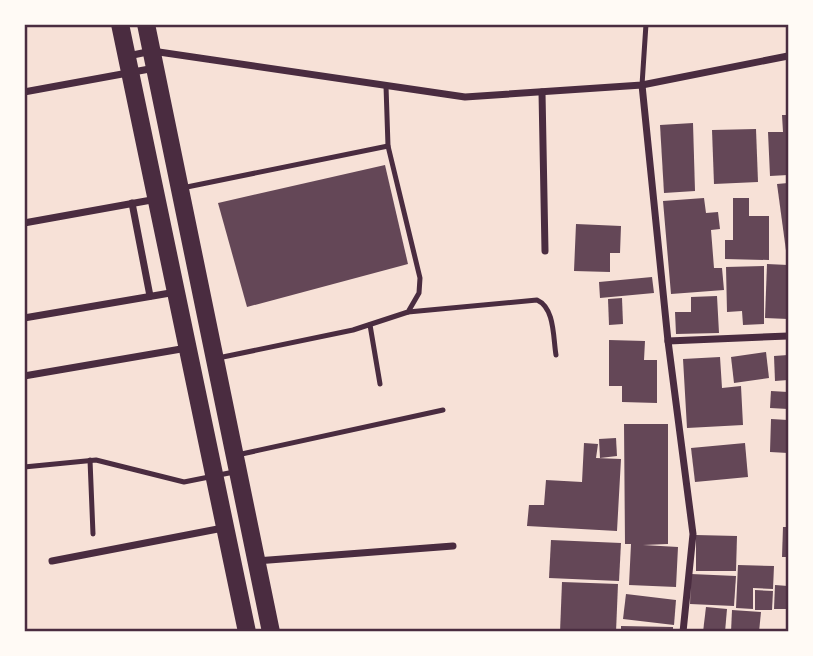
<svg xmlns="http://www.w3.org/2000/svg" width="813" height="656" viewBox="0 0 813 656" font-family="Cabin,sans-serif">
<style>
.building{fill:#644757}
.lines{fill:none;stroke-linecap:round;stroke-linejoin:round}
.service{stroke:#4a2c40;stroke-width:5}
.minor{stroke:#4a2c40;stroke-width:7}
.primary{stroke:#4a2c40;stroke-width:18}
.neatline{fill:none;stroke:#4a2c40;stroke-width:2.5}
</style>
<rect width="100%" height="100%" fill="#f7e1d7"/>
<g class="building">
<polygon points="782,115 788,115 788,175 770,176 768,132 783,132"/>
<polygon points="693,123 695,191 664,193 660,125"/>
<polygon points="756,129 758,182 714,184 712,130"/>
<polygon points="385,165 408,264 247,307 218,203"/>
<polygon points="788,183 788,258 787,258 777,184"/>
<polygon points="704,198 706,213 718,212 720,229 711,230 714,268 722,268 724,290 671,294 663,201"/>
<polygon points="733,198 749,198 749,216 769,216 769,260 725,259 725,240 733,240"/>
<polygon points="576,224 621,226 620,253 610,253 610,272 574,271"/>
<polygon points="767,264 788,265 788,319 765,318"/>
<polygon points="764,266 764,324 743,325 742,311 727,312 726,267"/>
<polygon points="652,277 654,293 600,298 599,282"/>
<polygon points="717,296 719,333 676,334 675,312 691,312 691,297"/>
<polygon points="622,298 623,324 609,325 608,299"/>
<polygon points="609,340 645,341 644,360 657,360 657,403 622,402 622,386 609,386"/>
<polygon points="766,352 769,378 734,383 731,357"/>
<polygon points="788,355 788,380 775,381 774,356"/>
<polygon points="720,357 722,388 741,386 743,425 687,428 683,359"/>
<polygon points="771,391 788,392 788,409 770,408"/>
<polygon points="771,419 788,420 788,453 770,452"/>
<polygon points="624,424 668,424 668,544 643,545 678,547 676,587 629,585 631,544 625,544"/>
<polygon points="616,438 617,456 600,458 599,439"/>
<polygon points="584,443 598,444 596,458 621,459 617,531 527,526 529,505 544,505 546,480 582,482"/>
<polygon points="745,443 748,477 695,482 691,448"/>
<polygon points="783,527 788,527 788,557 782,557"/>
<polygon points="696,535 737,536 736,571 696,571"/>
<polygon points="551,540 621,543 619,581 549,578"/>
<polygon points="738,565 774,566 773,589 753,588 753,609 736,608"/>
<polygon points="691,574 736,576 734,606 690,604"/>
<polygon points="562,582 618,584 616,632 560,632"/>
<polygon points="775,585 788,586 787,609 774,609"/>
<polygon points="755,590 773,591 772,610 755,610"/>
<polygon points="626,594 676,600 674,625 623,619"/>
<polygon points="706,607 727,609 725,632 703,632"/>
<polygon points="732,610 761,612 759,632 731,632"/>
<polygon points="621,626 673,627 673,632 621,632"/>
</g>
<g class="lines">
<g class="service">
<polyline points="642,85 646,24"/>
<polyline points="182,188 388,146"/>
<path d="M408,312L537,300C555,308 553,338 556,355"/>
<polyline points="370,325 380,384"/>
<polyline points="218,358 353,330 408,312 419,293 420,278 388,146 386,86"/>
<polyline points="237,455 443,410"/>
<polyline points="90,460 93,534"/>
<polyline points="24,467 96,460 184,482 234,472"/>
</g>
<g class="minor">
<polyline points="128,56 152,51 465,97 642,85 788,56"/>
<polyline points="642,85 668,341 693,534 683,632"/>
<polyline points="24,92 155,68"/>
<polyline points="542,92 545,251"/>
<polyline points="132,203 150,296"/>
<polyline points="24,223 157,199"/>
<polyline points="24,318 176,292"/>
<polyline points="668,341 788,336"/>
<polyline points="24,376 187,348"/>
<polyline points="52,561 223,528"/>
<polyline points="256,561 453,546"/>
</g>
<g class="primary">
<polyline points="120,24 247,632"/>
<polyline points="146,24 271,632"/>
</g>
</g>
<rect width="813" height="656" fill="none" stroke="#fffaf5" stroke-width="52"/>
<rect x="26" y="26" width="761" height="604" class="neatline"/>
</svg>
